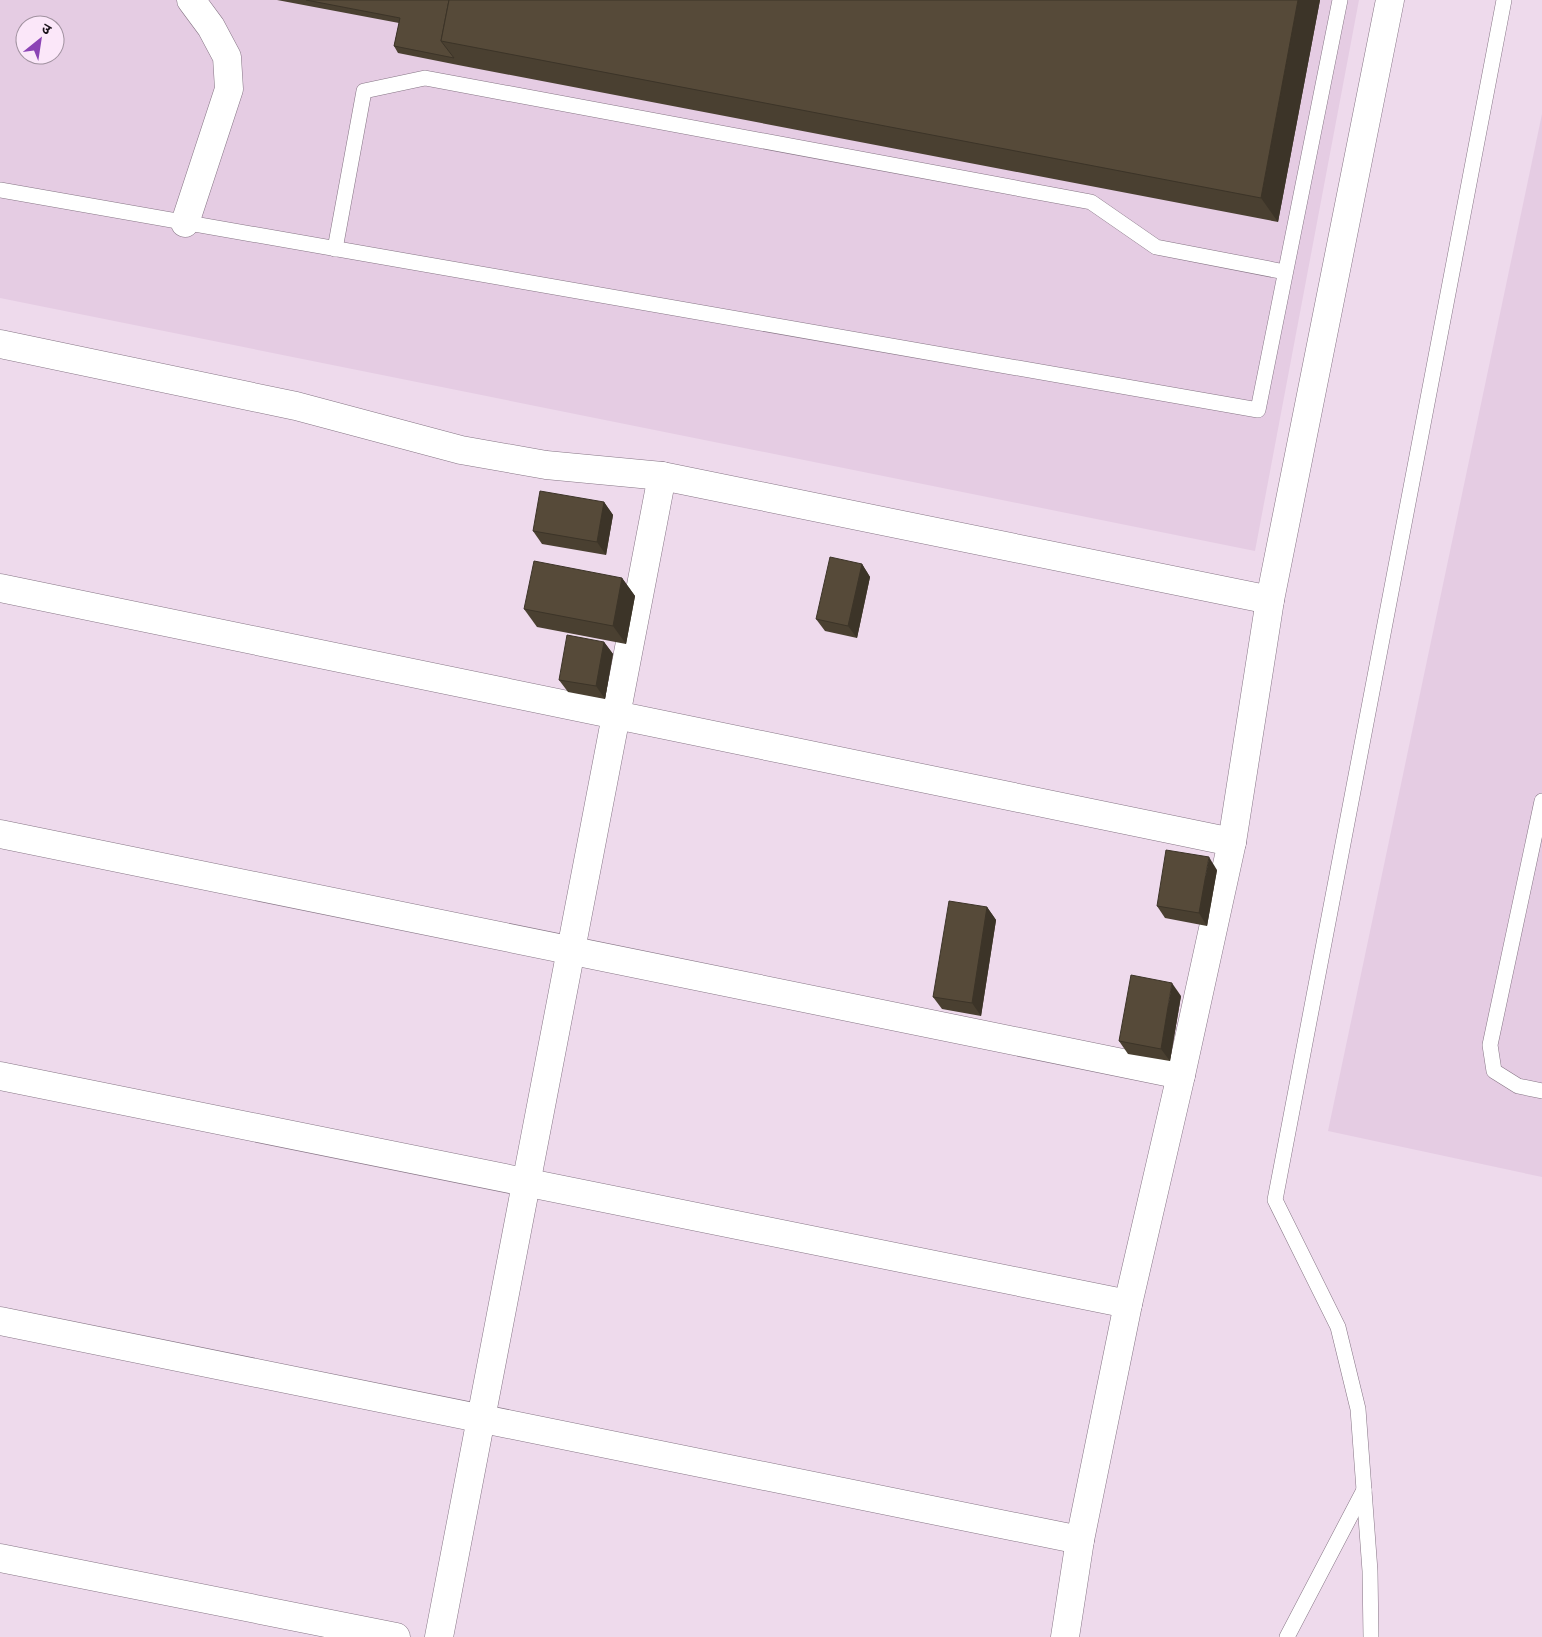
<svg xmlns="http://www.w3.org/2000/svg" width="1542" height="1637" viewBox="0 0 1542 1637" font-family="Georgia,'Noto Sans Devanagari',serif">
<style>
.built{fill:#e5cce3;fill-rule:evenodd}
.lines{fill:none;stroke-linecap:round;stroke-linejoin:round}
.lane-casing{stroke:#867585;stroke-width:16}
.street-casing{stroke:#867585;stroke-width:29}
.lane{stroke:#fff;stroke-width:15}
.street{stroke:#fff;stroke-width:28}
.wall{fill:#4a4031}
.shaded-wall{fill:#3c3428}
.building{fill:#564a39;stroke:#3c3428}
</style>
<rect width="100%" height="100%" fill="#eedaec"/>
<g class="built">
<path d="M0,0H1359L1255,551L0,298ZM25,25H55V55H25Z"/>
<polygon points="1542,114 1542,1177 1328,1131"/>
</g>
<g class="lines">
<defs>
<g id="lane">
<polyline points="0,190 1258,410 1340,0"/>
<polyline points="335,249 364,91 425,78 1091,202 1156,247 1285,272"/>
<polyline points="1542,801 1490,1045 1494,1071 1518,1086 1542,1091"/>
<polyline points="1287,1637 1364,1490"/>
<polyline points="1371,1637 1370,1571 1358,1409 1338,1327 1275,1200 1504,0"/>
</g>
<g id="street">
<polyline points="185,223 229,89 227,57 211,27 191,0"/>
<polyline points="0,344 296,406 461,450 546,465 662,476 1270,600"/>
<polyline points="0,588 1232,842"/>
<polyline points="0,834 1181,1075"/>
<polyline points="0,1076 1128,1304"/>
<polyline points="0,1321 1080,1540"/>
<polyline points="0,1558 396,1637"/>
<polyline points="439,1637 662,476"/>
<polyline points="1065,1637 1080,1540 1128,1304 1181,1075 1232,842 1270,600 1390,0"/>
</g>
</defs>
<use href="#lane" class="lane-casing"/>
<use href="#street" class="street-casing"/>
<use href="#lane" class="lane"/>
<use href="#street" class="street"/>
</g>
<g class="wall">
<polygon points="277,0 1320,0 1278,222 458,65 398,53 394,46 399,23"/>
<polygon points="604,502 613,515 606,555 542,544 533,531"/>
<polygon points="862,564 870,577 857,638 825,631 816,619"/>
<polygon points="622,578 635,596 626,644 537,627 524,609"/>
<polygon points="604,642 613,654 605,699 568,692 559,680"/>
<polygon points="1217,870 1207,926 1165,918 1157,906"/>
<polygon points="987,907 996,920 981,1016 942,1009 933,997"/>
<polygon points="1181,996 1170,1061 1128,1054 1119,1041"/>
</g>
<g class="shaded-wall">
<polygon points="1298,0 1320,0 1278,222 1261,198"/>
<polygon points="604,502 613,515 606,555 597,542"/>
<polygon points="862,564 870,577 857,638 848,626"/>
<polygon points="622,578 635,596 626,644 613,626"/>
<polygon points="604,642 613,654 605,699 596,686"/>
<polygon points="1209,857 1217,870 1207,926 1199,913"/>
<polygon points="987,907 996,920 981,1016 972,1003"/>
<polygon points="1172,983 1181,996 1170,1061 1161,1049"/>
</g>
<g class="building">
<polygon points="306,0 449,0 441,41 454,58 394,46 400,18"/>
<polygon points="449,0 1298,0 1261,198 441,41"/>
<polygon points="540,491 604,502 597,542 533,531"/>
<polygon points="830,557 862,564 848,626 816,619"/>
<polygon points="534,561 622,578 613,626 524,609"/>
<polygon points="567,635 604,642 596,686 559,680"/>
<polygon points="1166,850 1209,857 1199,913 1157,906"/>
<polygon points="949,901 987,907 972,1003 933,997"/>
<polygon points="1131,975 1172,983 1161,1049 1119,1041"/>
</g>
<g transform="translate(40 40) rotate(30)"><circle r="24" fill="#fbe7f9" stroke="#a192a0"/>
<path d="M0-4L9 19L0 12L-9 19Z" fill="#8b43b5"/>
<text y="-8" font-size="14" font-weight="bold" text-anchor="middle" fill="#1a131a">उ</text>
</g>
</svg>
